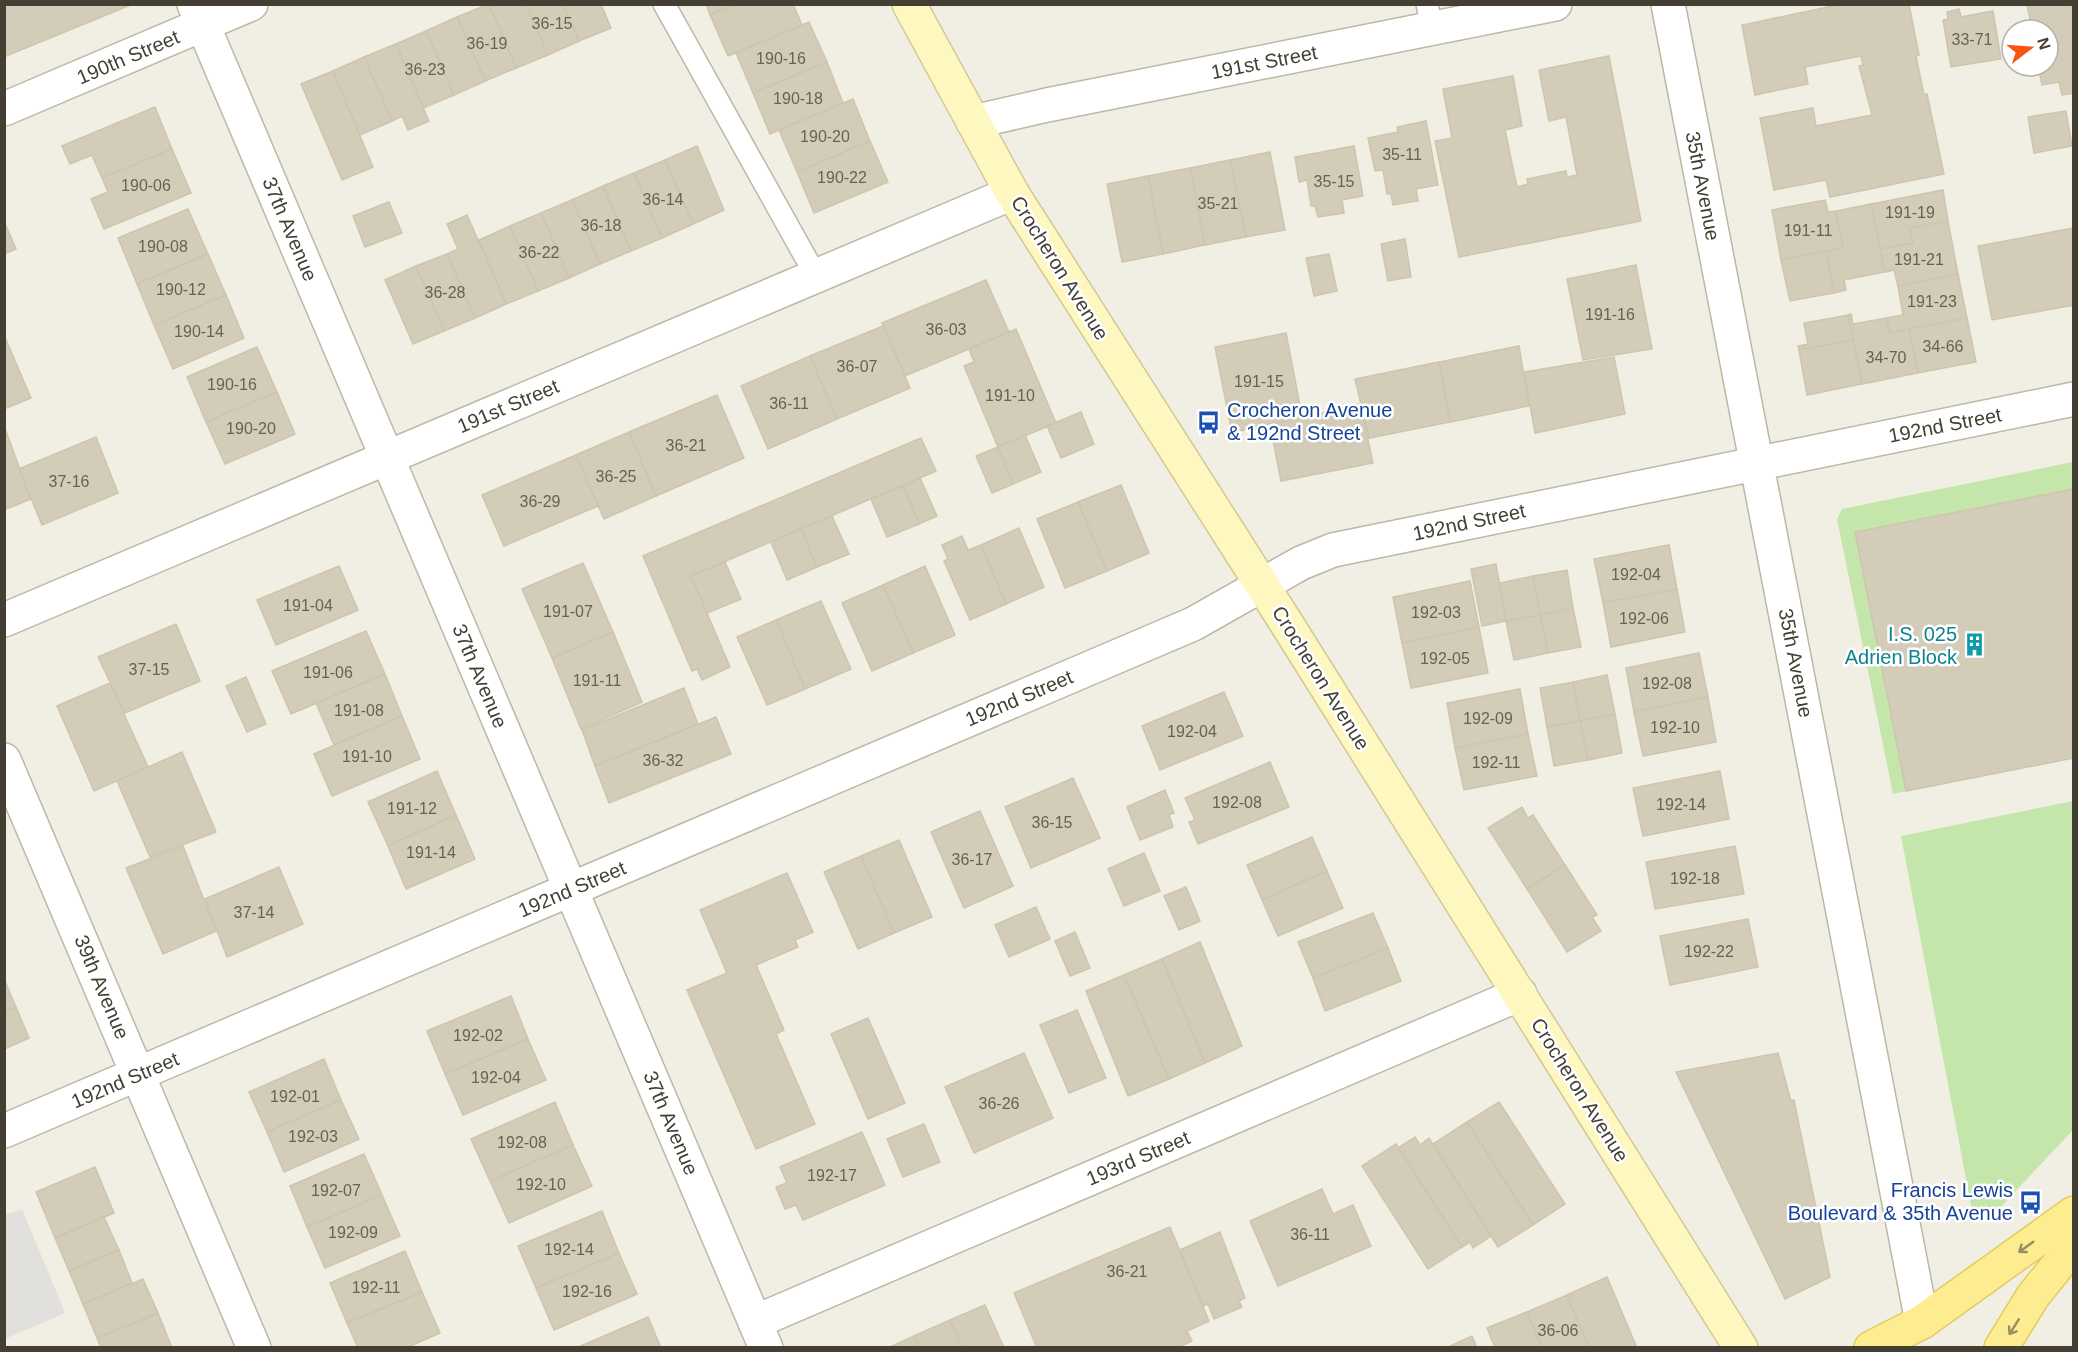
<svg xmlns="http://www.w3.org/2000/svg" width="2078" height="1352" viewBox="0 0 2078 1352" font-family="Helvetica,sans-serif">
<style>
.green{fill:#c4e6ab}
.parking{fill:#e2e0dc}
.building{fill:#d3ccb9;stroke:#cdc5ac;stroke-width:1.5}
.lines{fill:none;stroke-linecap:round;stroke-linejoin:round}
.lane-casing{stroke:#bdb8a6;stroke-width:24}
.street-casing{stroke:#bdb8a6;stroke-width:36}
.secondary-casing{stroke:#d2c993;stroke-width:36}
.primary-casing{stroke:#e2cc61;stroke-width:36}
.lane{stroke:#fff;stroke-width:21}
.street{stroke:#fff;stroke-width:33}
.secondary{stroke:#fef7c0;stroke-width:33}
.primary{stroke:#fded90;stroke-width:33}
.oneway{stroke:#978d5d}
.labels{text-anchor:middle;dominant-baseline:central;stroke-width:5;stroke-linejoin:round;paint-order:stroke}
.number-label{font-size:16px;fill:#676254}
.street-label{font-size:20px;fill:#433f33;stroke:#fff}
.transit-label{font-size:20px;fill:#164399;stroke:#fff;text-anchor:start}
.culture-label{font-size:20px;fill:#0d838f;stroke:#fff;text-anchor:end}
</style>
<rect width="100%" height="100%" fill="#f1efe3"/>
<g class="green">
<polygon points="2073,462 2073,489 1855,532 1906,791 1893,794 1837,519 1842,509"/>
<polygon points="2073,801 2073,1130 1993,1215 1973,1216 1901,836"/>
</g>
<polygon class="parking" points="22,1209 65,1313 5,1339 5,1215"/>
<g class="building">
<polygon points="4,4 133,4 4,57"/>
<polygon points="489,4 526,4 548,55 516,68"/>
<polygon points="489,4 516,68 485,81 457,17"/>
<polygon points="526,4 563,4 579,41 548,55"/>
<polygon points="563,4 601,4 611,28 579,41"/>
<polygon points="706,4 735,4 710,15"/>
<polygon points="735,4 793,4 802,25 728,56 710,15"/>
<polygon points="1842,4 1909,4 1919,55 1916,56 1924,95 1927,94 1944,174 1830,197 1826,180 1774,190 1760,118 1813,108 1816,126 1872,115 1859,66 1863,65 1861,56 1805,67 1808,84 1755,95 1742,25"/>
<polygon points="2027,4 2071,4 2074,21 2074,93 2062,95 2059,82 2042,85 2038,66 2048,66 2048,30 2032,30"/>
<polygon points="1959,9 1961,17 1993,11 2001,59 1951,67 1943,20 1948,19 1947,12"/>
<polygon points="457,17 485,81 454,95 426,31"/>
<polygon points="809,22 827,62 753,93 736,53"/>
<polygon points="426,31 454,95 423,108 396,44"/>
<polygon points="396,44 429,121 408,130 402,116 392,121 364,57"/>
<polygon points="1609,56 1641,221 1459,257 1435,141 1452,138 1443,89 1513,76 1522,126 1505,130 1517,187 1528,184 1527,179 1566,171 1567,177 1577,175 1566,117 1549,121 1539,70"/>
<polygon points="364,57 392,121 360,135 333,71"/>
<polygon points="827,62 843,103 770,134 753,93"/>
<polygon points="333,71 373,167 342,180 301,84"/>
<polygon points="853,99 870,141 797,172 779,130"/>
<polygon points="155,107 172,149 102,178 92,155 70,164 62,146"/>
<polygon points="2066,111 2072,146 2034,153 2028,117"/>
<polygon points="1426,121 1438,185 1416,189 1418,201 1393,205 1391,194 1387,194 1383,170 1375,171 1368,138 1398,132 1397,127"/>
<polygon points="870,141 888,182 814,213 797,172"/>
<polygon points="697,146 724,210 693,224 665,160"/>
<polygon points="1354,146 1363,196 1342,200 1344,213 1318,217 1315,206 1311,206 1307,180 1299,182 1295,157"/>
<polygon points="172,149 191,193 104,229 91,199 108,192 102,178"/>
<polygon points="1270,152 1285,230 1246,237 1230,160"/>
<polygon points="665,160 693,224 662,238 634,173"/>
<polygon points="1230,160 1246,237 1205,245 1190,168"/>
<polygon points="1190,168 1205,245 1163,254 1148,176"/>
<polygon points="634,173 662,238 631,251 603,186"/>
<polygon points="1148,176 1163,254 1122,262 1107,184"/>
<polygon points="603,186 631,251 600,264 572,200"/>
<polygon points="1943,190 1948,221 1910,228 1913,243 1880,249 1871,204"/>
<polygon points="572,200 600,264 569,278 541,213"/>
<polygon points="1825,200 1828,212 1836,211 1843,248 1781,260 1772,210"/>
<polygon points="389,202 402,233 365,247 353,216"/>
<polygon points="1871,204 1885,272 1844,280 1846,290 1834,293 1826,251 1843,248 1836,211"/>
<polygon points="188,209 208,254 137,284 118,238"/>
<polygon points="541,213 569,278 538,291 510,226"/>
<polygon points="467,215 506,304 475,318 447,254 458,249 447,224"/>
<polygon points="4,221 16,249 4,254"/>
<polygon points="1948,221 1958,274 1898,286 1894,270 1885,272 1880,249 1913,243 1910,228"/>
<polygon points="510,226 538,291 506,304 479,240"/>
<polygon points="2074,228 2074,305 1992,320 1978,246"/>
<polygon points="1405,239 1411,277 1388,281 1381,244"/>
<polygon points="1826,251 1834,293 1790,301 1781,260"/>
<polygon points="208,254 226,295 154,325 137,284"/>
<polygon points="447,254 475,318 444,331 416,266"/>
<polygon points="1329,254 1337,291 1314,296 1306,258"/>
<polygon points="1636,265 1652,349 1583,360 1567,279"/>
<polygon points="416,266 444,331 413,344 385,280"/>
<polygon points="1958,274 1967,318 1890,333 1886,318 1903,315 1898,286"/>
<polygon points="986,280 1009,332 905,376 882,323"/>
<polygon points="226,295 244,338 173,369 154,325"/>
<polygon points="1851,314 1853,324 1886,318 1890,333 1909,329 1918,373 1862,384 1848,315"/>
<polygon points="1848,315 1853,340 1799,350 1798,346 1808,344 1804,323"/>
<polygon points="1967,318 1976,362 1918,373 1909,329"/>
<polygon points="883,326 910,388 837,419 810,356"/>
<polygon points="1016,329 1056,423 998,447 964,366 974,362 969,349"/>
<polygon points="1286,333 1302,416 1232,433 1215,347"/>
<polygon points="4,335 31,398 4,409"/>
<polygon points="1853,340 1862,384 1807,395 1799,350"/>
<polygon points="1519,346 1529,406 1450,422 1439,362"/>
<polygon points="257,347 277,392 206,422 187,377"/>
<polygon points="810,356 837,419 768,449 741,386"/>
<polygon points="1614,357 1625,414 1535,433 1524,372"/>
<polygon points="1439,362 1450,422 1369,438 1355,379"/>
<polygon points="277,392 295,434 225,464 206,422"/>
<polygon points="717,395 744,458 656,496 629,432"/>
<polygon points="1360,404 1373,463 1281,481 1270,425"/>
<polygon points="1081,412 1094,444 1061,458 1047,426"/>
<polygon points="4,426 31,499 4,510"/>
<polygon points="629,432 656,496 604,519 576,455"/>
<polygon points="1025,435 1041,472 1013,484 998,447"/>
<polygon points="96,437 118,493 42,525 19,469"/>
<polygon points="921,438 936,471 691,576 730,667 702,680 697,669 692,671 643,556"/>
<polygon points="998,447 1013,484 992,493 976,456"/>
<polygon points="576,455 598,506 504,546 482,495"/>
<polygon points="920,478 937,516 919,524 903,486"/>
<polygon points="1121,485 1149,553 1107,571 1078,502"/>
<polygon points="903,486 919,524 887,537 871,499"/>
<polygon points="2074,489 2074,758 1906,791 1855,532"/>
<polygon points="1078,502 1107,571 1065,588 1037,519"/>
<polygon points="832,516 849,554 817,567 801,529"/>
<polygon points="1019,528 1044,587 1006,604 981,545"/>
<polygon points="801,529 817,567 787,580 771,542"/>
<polygon points="962,536 968,550 981,545 1006,604 970,620 944,561 948,559 942,545"/>
<polygon points="1669,545 1677,589 1603,603 1594,559"/>
<polygon points="725,562 741,599 707,613 691,576"/>
<polygon points="583,563 613,632 552,658 522,589"/>
<polygon points="1496,564 1506,621 1482,626 1471,569"/>
<polygon points="339,566 358,610 276,645 257,600"/>
<polygon points="925,566 955,635 913,653 883,585"/>
<polygon points="1567,570 1573,608 1540,615 1533,576"/>
<polygon points="1533,576 1540,615 1506,621 1500,583"/>
<polygon points="1470,581 1479,627 1402,643 1393,597"/>
<polygon points="883,585 913,653 872,671 842,603"/>
<polygon points="1677,589 1685,632 1611,647 1603,603"/>
<polygon points="821,601 851,669 805,689 776,620"/>
<polygon points="1573,608 1581,647 1548,653 1540,615"/>
<polygon points="1540,615 1548,653 1514,660 1506,621"/>
<polygon points="776,620 805,689 767,705 737,637"/>
<polygon points="176,624 200,681 125,713 98,657"/>
<polygon points="1479,627 1488,673 1411,688 1402,643"/>
<polygon points="366,631 385,674 291,714 272,671"/>
<polygon points="613,632 642,702 581,729 552,658"/>
<polygon points="1699,653 1708,697 1634,712 1626,668"/>
<polygon points="385,674 402,716 334,745 316,703"/>
<polygon points="1607,675 1615,714 1580,721 1573,682"/>
<polygon points="246,677 266,724 247,732 226,686"/>
<polygon points="1573,682 1580,721 1547,727 1540,688"/>
<polygon points="110,683 148,767 94,791 57,706"/>
<polygon points="684,688 698,724 595,766 582,730"/>
<polygon points="1520,689 1528,734 1455,748 1447,703"/>
<polygon points="1224,692 1243,736 1160,770 1142,726"/>
<polygon points="1708,697 1716,742 1643,756 1634,712"/>
<polygon points="1615,714 1622,753 1588,760 1580,721"/>
<polygon points="402,716 420,759 332,796 314,754"/>
<polygon points="716,717 731,754 609,803 595,766"/>
<polygon points="1580,721 1588,760 1554,766 1547,727"/>
<polygon points="1528,734 1537,776 1464,790 1455,748"/>
<polygon points="182,752 216,832 150,857 117,781"/>
<polygon points="1270,762 1289,807 1198,844 1189,822 1195,820 1185,798"/>
<polygon points="437,771 456,815 388,846 368,802"/>
<polygon points="1720,771 1729,819 1643,836 1633,788"/>
<polygon points="1073,778 1100,838 1031,868 1005,807"/>
<polygon points="1165,790 1174,813 1169,815 1173,827 1140,840 1127,807"/>
<polygon points="1522,807 1528,818 1533,815 1565,865 1527,889 1488,828"/>
<polygon points="980,811 1013,886 964,908 931,832"/>
<polygon points="456,815 475,859 406,889 388,846"/>
<polygon points="1312,837 1327,871 1262,900 1247,865"/>
<polygon points="899,840 932,917 894,933 861,856"/>
<polygon points="183,846 216,931 163,954 126,868"/>
<polygon points="1735,846 1744,894 1655,909 1646,862"/>
<polygon points="1144,853 1160,891 1124,906 1108,869"/>
<polygon points="861,856 894,933 858,949 824,872"/>
<polygon points="1565,865 1597,915 1592,917 1601,931 1567,952 1527,889"/>
<polygon points="279,867 303,924 227,957 205,899"/>
<polygon points="1327,871 1343,908 1278,936 1262,900"/>
<polygon points="787,873 813,932 795,940 798,947 756,965 784,1030 776,1034 815,1124 756,1149 687,990 727,973 700,910"/>
<polygon points="1186,887 1200,921 1179,930 1164,896"/>
<polygon points="1036,907 1050,939 1009,957 995,925"/>
<polygon points="1373,913 1388,948 1313,978 1298,942"/>
<polygon points="1748,919 1758,967 1670,985 1660,936"/>
<polygon points="1075,932 1090,968 1070,976 1055,941"/>
<polygon points="1200,942 1242,1046 1205,1063 1162,959"/>
<polygon points="1388,948 1401,981 1325,1011 1313,978"/>
<polygon points="1162,959 1205,1063 1169,1079 1124,975"/>
<polygon points="1124,975 1169,1079 1128,1096 1086,991"/>
<polygon points="4,979 16,1007 4,1012"/>
<polygon points="511,996 528,1039 445,1074 427,1031"/>
<polygon points="16,1007 29,1038 4,1049 4,1012"/>
<polygon points="1077,1010 1106,1078 1069,1093 1040,1025"/>
<polygon points="868,1018 905,1103 868,1119 831,1034"/>
<polygon points="528,1039 546,1080 463,1115 445,1074"/>
<polygon points="1024,1053 1053,1118 974,1153 945,1087"/>
<polygon points="1778,1053 1791,1101 1794,1100 1830,1277 1785,1299 1676,1072"/>
<polygon points="324,1059 341,1100 267,1132 249,1092"/>
<polygon points="341,1100 359,1139 284,1172 267,1132"/>
<polygon points="555,1102 573,1145 490,1181 471,1139"/>
<polygon points="1499,1102 1565,1204 1533,1225 1467,1122"/>
<polygon points="1467,1122 1533,1225 1498,1247 1433,1144"/>
<polygon points="924,1124 940,1162 903,1177 887,1139"/>
<polygon points="862,1132 885,1185 803,1220 796,1205 785,1209 776,1187 787,1183 780,1167"/>
<polygon points="1415,1137 1420,1145 1429,1138 1491,1236 1473,1248 1470,1242 1462,1247 1398,1148"/>
<polygon points="1396,1144 1462,1247 1428,1269 1362,1166"/>
<polygon points="573,1145 592,1186 509,1223 490,1181"/>
<polygon points="364,1154 382,1195 307,1227 290,1186"/>
<polygon points="95,1167 114,1213 55,1238 36,1192"/>
<polygon points="1322,1189 1333,1214 1353,1205 1371,1246 1278,1286 1250,1221"/>
<polygon points="382,1195 400,1236 325,1268 307,1227"/>
<polygon points="602,1211 619,1253 536,1288 518,1246"/>
<polygon points="104,1217 119,1250 69,1271 55,1238"/>
<polygon points="1170,1227 1209,1321 1187,1331 1192,1341 1177,1348 1037,1348 1014,1293"/>
<polygon points="1220,1232 1245,1298 1239,1301 1242,1307 1214,1319 1208,1304 1203,1306 1180,1250"/>
<polygon points="119,1250 132,1283 83,1304 69,1271"/>
<polygon points="405,1251 422,1292 347,1323 330,1283"/>
<polygon points="619,1253 637,1294 554,1330 536,1288"/>
<polygon points="1607,1277 1637,1348 1589,1348 1567,1295"/>
<polygon points="143,1279 158,1313 97,1338 83,1304"/>
<polygon points="422,1292 440,1333 406,1348 358,1348 347,1323"/>
<polygon points="1567,1295 1589,1348 1542,1348 1527,1312"/>
<polygon points="985,1305 1004,1348 962,1348 950,1320"/>
<polygon points="1527,1312 1542,1348 1495,1348 1487,1328"/>
<polygon points="158,1313 172,1348 101,1348 97,1338"/>
<polygon points="648,1317 661,1348 576,1348"/>
<polygon points="950,1320 962,1348 919,1348 914,1336"/>
<polygon points="914,1336 919,1348 888,1348"/>
<polygon points="1472,1336 1477,1348 1446,1348"/>
</g>
<g class="lines">
<defs>
<g id="lane">
<polyline points="664,4 816,276"/>
<polyline points="1427,4 1432,29"/>
</g>
<g id="street">
<polyline points="194,4 766,1348"/>
<polyline points="1668,4 1922,1322"/>
<polyline points="4,109 251,4"/>
<polyline points="973,122 1047,105 1555,4"/>
<polyline points="4,620 1012,193"/>
<polyline points="4,760 254,1348"/>
<polyline points="4,1131 1193,624 1301,563 1333,550 2074,399"/>
<polyline points="755,1322 1520,994"/>
</g>
<polyline id="secondary" points="909,4 1012,193 1285,621 1741,1348"/>
<g id="primary">
<polyline points="1871,1348 1922,1322 2074,1213"/>
<polyline points="2001,1348 2033,1296 2074,1245"/>
</g>
</defs>
<use href="#lane" class="lane-casing"/>
<use href="#street" class="street-casing"/>
<use href="#secondary" class="secondary-casing"/>
<use href="#primary" class="primary-casing"/>
<use href="#lane" class="lane"/>
<use href="#street" class="street"/>
<use href="#secondary" class="secondary"/>
<use href="#primary" class="primary"/>
</g>
<defs><path id="oneway-shaft" d="M-6 0H5M1.5-3L5.5 0L1.5 3" fill="none" stroke-width="1.6" stroke-linecap="round" stroke-linejoin="round" transform="scale(1.5)"/></defs>
<g class="oneway">
<use href="#oneway-shaft" transform="translate(2026 1247) rotate(144)"/>
<use href="#oneway-shaft" transform="translate(2014 1327) rotate(122)"/>
</g>
<defs>
<symbol id="bus-bare" viewBox="-9 -9 18 18"><path d="M-5-6H5V4H4V6H2V4H-2V6H-4V4H-5ZM-3.5-4V0h7V-4ZM-3.5 1.2v1.5H-2V1.2ZM2 1.2v1.5H3.5V1.2Z" fill="#1a4fb4" stroke="#fff" stroke-width="2.5" paint-order="stroke"/></symbol>
<symbol id="building-bare" viewBox="-9 -9 18 18"><path d="M-4-6H4V6H1V3H-1V6H-4ZM-2.5-4.3h1.7v1.8h-1.7ZM.8-4.3h1.7v1.8H.8ZM-2.5-1h1.7V.8h-1.7ZM.8-1h1.7V.8H.8Z" fill="#0f9aa8" stroke="#fff" stroke-width="2.5" paint-order="stroke"/></symbol>
</defs>
<g fill-rule="evenodd">
<use href="#bus-bare" x="1192" y="406" width="33" height="33"/>
<use href="#building-bare" x="1958" y="628" width="33" height="33"/>
<use href="#bus-bare" x="2014" y="1186" width="33" height="33"/>
</g>
<g class="labels">
<g class="number-label">
<text x="552" y="23">36-15</text>
<text x="1972" y="39">33-71</text>
<text x="487" y="43">36-19</text>
<text x="781" y="58">190-16</text>
<text x="425" y="69">36-23</text>
<text x="798" y="98">190-18</text>
<text x="825" y="136">190-20</text>
<text x="1402" y="154">35-11</text>
<text x="842" y="177">190-22</text>
<text x="1334" y="181">35-15</text>
<text x="146" y="185">190-06</text>
<text x="663" y="199">36-14</text>
<text x="1218" y="203">35-21</text>
<text x="1910" y="212">191-19</text>
<text x="601" y="225">36-18</text>
<text x="1808" y="230">191-11</text>
<text x="163" y="246">190-08</text>
<text x="539" y="252">36-22</text>
<text x="1919" y="259">191-21</text>
<text x="181" y="289">190-12</text>
<text x="445" y="292">36-28</text>
<text x="1932" y="301">191-23</text>
<text x="1610" y="314">191-16</text>
<text x="946" y="329">36-03</text>
<text x="199" y="331">190-14</text>
<text x="1943" y="346">34-66</text>
<text x="1886" y="357">34-70</text>
<text x="857" y="366">36-07</text>
<text x="1259" y="381">191-15</text>
<text x="232" y="384">190-16</text>
<text x="1010" y="395">191-10</text>
<text x="789" y="403">36-11</text>
<text x="251" y="428">190-20</text>
<text x="686" y="445">36-21</text>
<text x="616" y="476">36-25</text>
<text x="69" y="481">37-16</text>
<text x="540" y="501">36-29</text>
<text x="1636" y="574">192-04</text>
<text x="308" y="605">191-04</text>
<text x="568" y="611">191-07</text>
<text x="1436" y="612">192-03</text>
<text x="1644" y="618">192-06</text>
<text x="1445" y="658">192-05</text>
<text x="149" y="669">37-15</text>
<text x="328" y="672">191-06</text>
<text x="597" y="680">191-11</text>
<text x="1667" y="683">192-08</text>
<text x="359" y="710">191-08</text>
<text x="1488" y="718">192-09</text>
<text x="1675" y="727">192-10</text>
<text x="1192" y="731">192-04</text>
<text x="367" y="756">191-10</text>
<text x="663" y="760">36-32</text>
<text x="1496" y="762">192-11</text>
<text x="1237" y="802">192-08</text>
<text x="1681" y="804">192-14</text>
<text x="412" y="808">191-12</text>
<text x="1052" y="822">36-15</text>
<text x="431" y="852">191-14</text>
<text x="972" y="859">36-17</text>
<text x="1695" y="878">192-18</text>
<text x="254" y="912">37-14</text>
<text x="1709" y="951">192-22</text>
<text x="478" y="1035">192-02</text>
<text x="496" y="1077">192-04</text>
<text x="295" y="1096">192-01</text>
<text x="999" y="1103">36-26</text>
<text x="313" y="1136">192-03</text>
<text x="522" y="1142">192-08</text>
<text x="832" y="1175">192-17</text>
<text x="541" y="1184">192-10</text>
<text x="336" y="1190">192-07</text>
<text x="353" y="1232">192-09</text>
<text x="1310" y="1234">36-11</text>
<text x="569" y="1249">192-14</text>
<text x="1127" y="1271">36-21</text>
<text x="376" y="1287">192-11</text>
<text x="587" y="1291">192-16</text>
<text x="1558" y="1330">36-06</text>
</g>
<g class="street-label">
<text transform="translate(128 57) rotate(-23)">190th Street</text>
<text transform="translate(1264 62) rotate(-11)">191st Street</text>
<text transform="translate(1703 186) rotate(79)">35th Avenue</text>
<text transform="translate(290 229) rotate(67)">37th Avenue</text>
<text transform="translate(1060 268) rotate(58)">Crocheron Avenue</text>
<text transform="translate(508 406) rotate(-23)">191st Street</text>
<text transform="translate(1945 425) rotate(-11)">192nd Street</text>
<text transform="translate(1469 522) rotate(-12)">192nd Street</text>
<text transform="translate(1796 663) rotate(79)">35th Avenue</text>
<text transform="translate(480 676) rotate(67)">37th Avenue</text>
<text transform="translate(1321 678) rotate(58)">Crocheron Avenue</text>
<text transform="translate(1019 698) rotate(-23)">192nd Street</text>
<text transform="translate(572 889) rotate(-23)">192nd Street</text>
<text transform="translate(102 987) rotate(67)">39th Avenue</text>
<text transform="translate(125 1080) rotate(-23)">192nd Street</text>
<text transform="translate(1580 1090) rotate(58)">Crocheron Avenue</text>
<text transform="translate(671 1123) rotate(67)">37th Avenue</text>
<text transform="translate(1138 1158) rotate(-23)">193rd Street</text>
</g>
<g class="transit-label">
<text x="1227" y="410">Crocheron Avenue<tspan x="1227" dy="23">&amp; 192nd Street</tspan></text>
<text x="2013" y="1190" text-anchor="end">Francis Lewis<tspan x="2013" dy="23">Boulevard &amp; 35th Avenue</tspan></text>
</g>
<g class="culture-label">
<text x="1957" y="634">I.S. 025<tspan x="1957" dy="23">Adrien Block</tspan></text>
</g>
</g>
<rect width="2078" height="1352" fill="none" stroke="#433f33" stroke-width="12"/>
<g transform="translate(2030 48) rotate(73)"><circle r="28" fill="#ffffff" stroke="#b4b2ad" stroke-width="1.5"/>
<path d="M0-4.5L10 22L0 15L-10 22Z" fill="#f85413"/>
<text y="-9" font-size="16" font-weight="bold" text-anchor="middle" fill="#433f33">N</text>
</g>
</svg>
